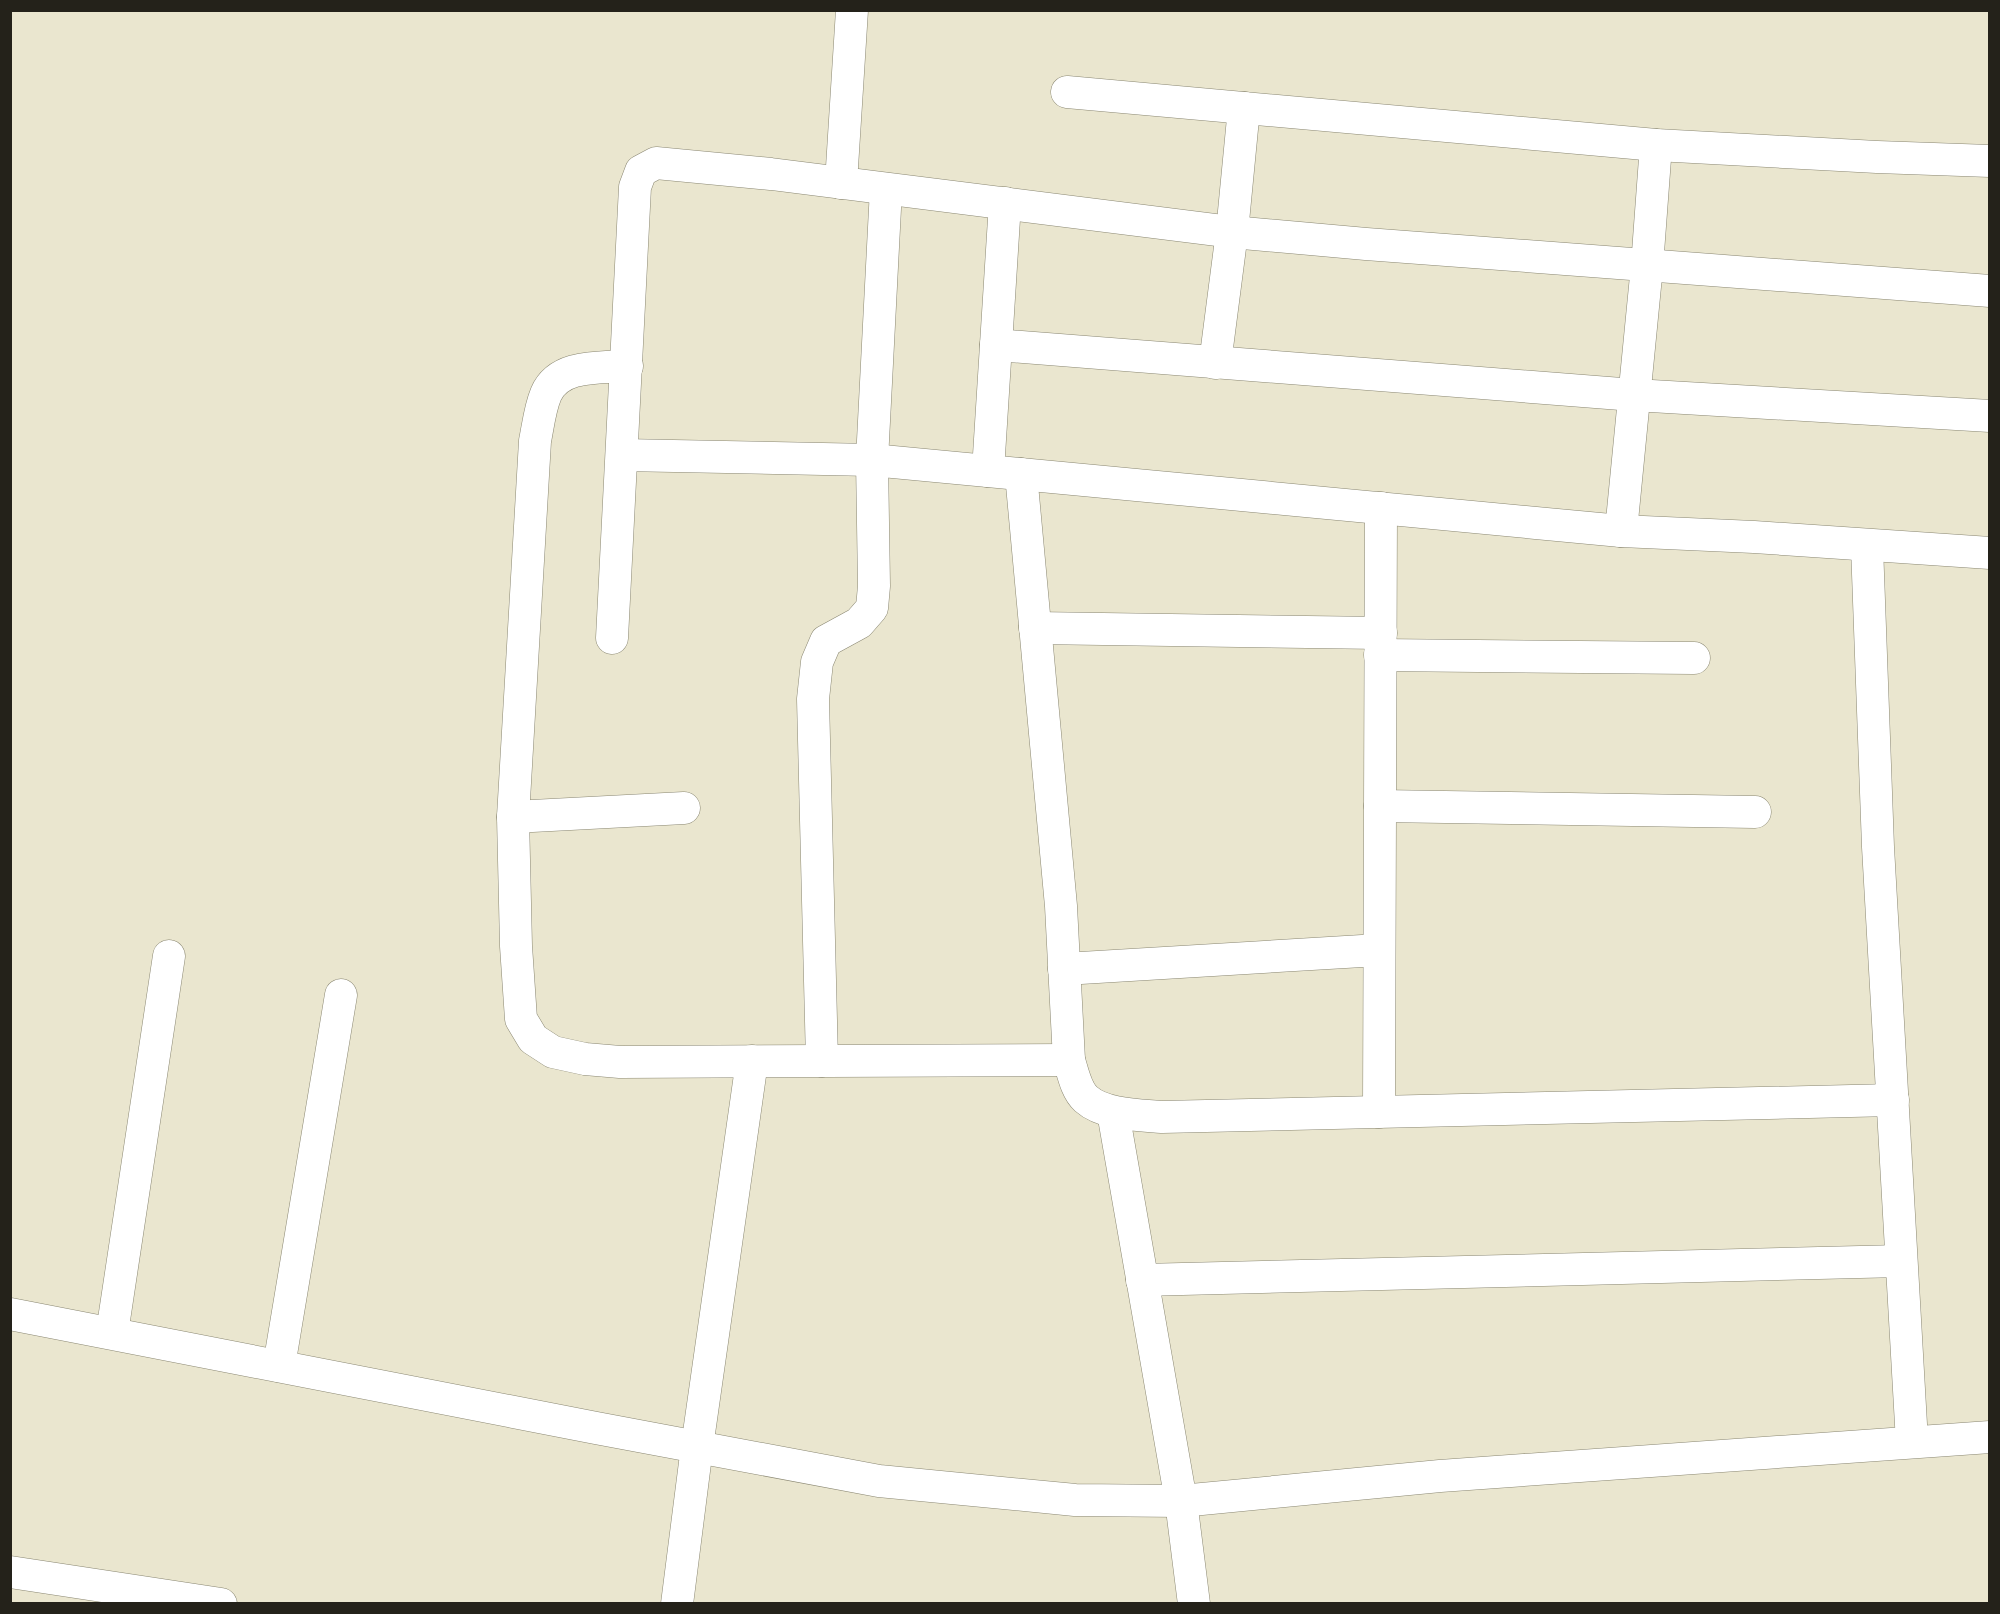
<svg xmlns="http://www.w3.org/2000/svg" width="2000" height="1614" viewBox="0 0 2000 1614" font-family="'Libre Baskerville',serif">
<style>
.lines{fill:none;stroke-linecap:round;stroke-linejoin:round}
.street-casing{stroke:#8a8772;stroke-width:33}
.street{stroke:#fff;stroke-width:32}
</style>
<rect width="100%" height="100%" fill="#eae6cf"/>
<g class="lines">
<defs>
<g id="street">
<polyline points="1067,92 1656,145 1877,157 1990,161"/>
<polyline points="841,183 852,10"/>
<polyline points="996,345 1634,395 1990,416"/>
<polyline points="1215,363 1232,232 1244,108"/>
<path d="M627,366C599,368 559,364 546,394C540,408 538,426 535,441L513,817L516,946L521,1019L533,1039L553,1052L585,1059L620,1062L1069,1060"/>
<polyline points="622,455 872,460 1621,531 1754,537 1990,553"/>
<polyline points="988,471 1005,203"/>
<path d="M1021,474L1061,906L1069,1060C1073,1073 1076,1090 1086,1099C1104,1115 1139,1115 1162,1117L1893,1100"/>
<polyline points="1621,531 1647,266 1656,145"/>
<polyline points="1867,546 1878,847 1912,1442"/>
<polyline points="1035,628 1381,633"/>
<polyline points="612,638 635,187 641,171 656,163 771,174 1232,232 1366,244 1990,291"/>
<polyline points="1380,655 1694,658"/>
<polyline points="1380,806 1755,812"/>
<polyline points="513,817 684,808"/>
<polyline points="1064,969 1379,950"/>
<polyline points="822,1061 813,699 817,662 826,641 859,623 872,608 874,586 872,460 886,189"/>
<polyline points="1113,1112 1181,1501 1194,1604"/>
<polyline points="1379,1112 1381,508"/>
<polyline points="1142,1280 1901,1261"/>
<polyline points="10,1314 596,1428 879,1481 1075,1500 1181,1501 1440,1476 1990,1437"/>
<polyline points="112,1333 169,956"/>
<polyline points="279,1366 341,995"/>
<polyline points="10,1572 221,1604"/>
<polyline points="677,1604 697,1447 752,1061"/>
</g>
</defs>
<use href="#street" class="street-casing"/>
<use href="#street" class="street"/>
</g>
<rect width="2000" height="1614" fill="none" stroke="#24221a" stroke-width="24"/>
</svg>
